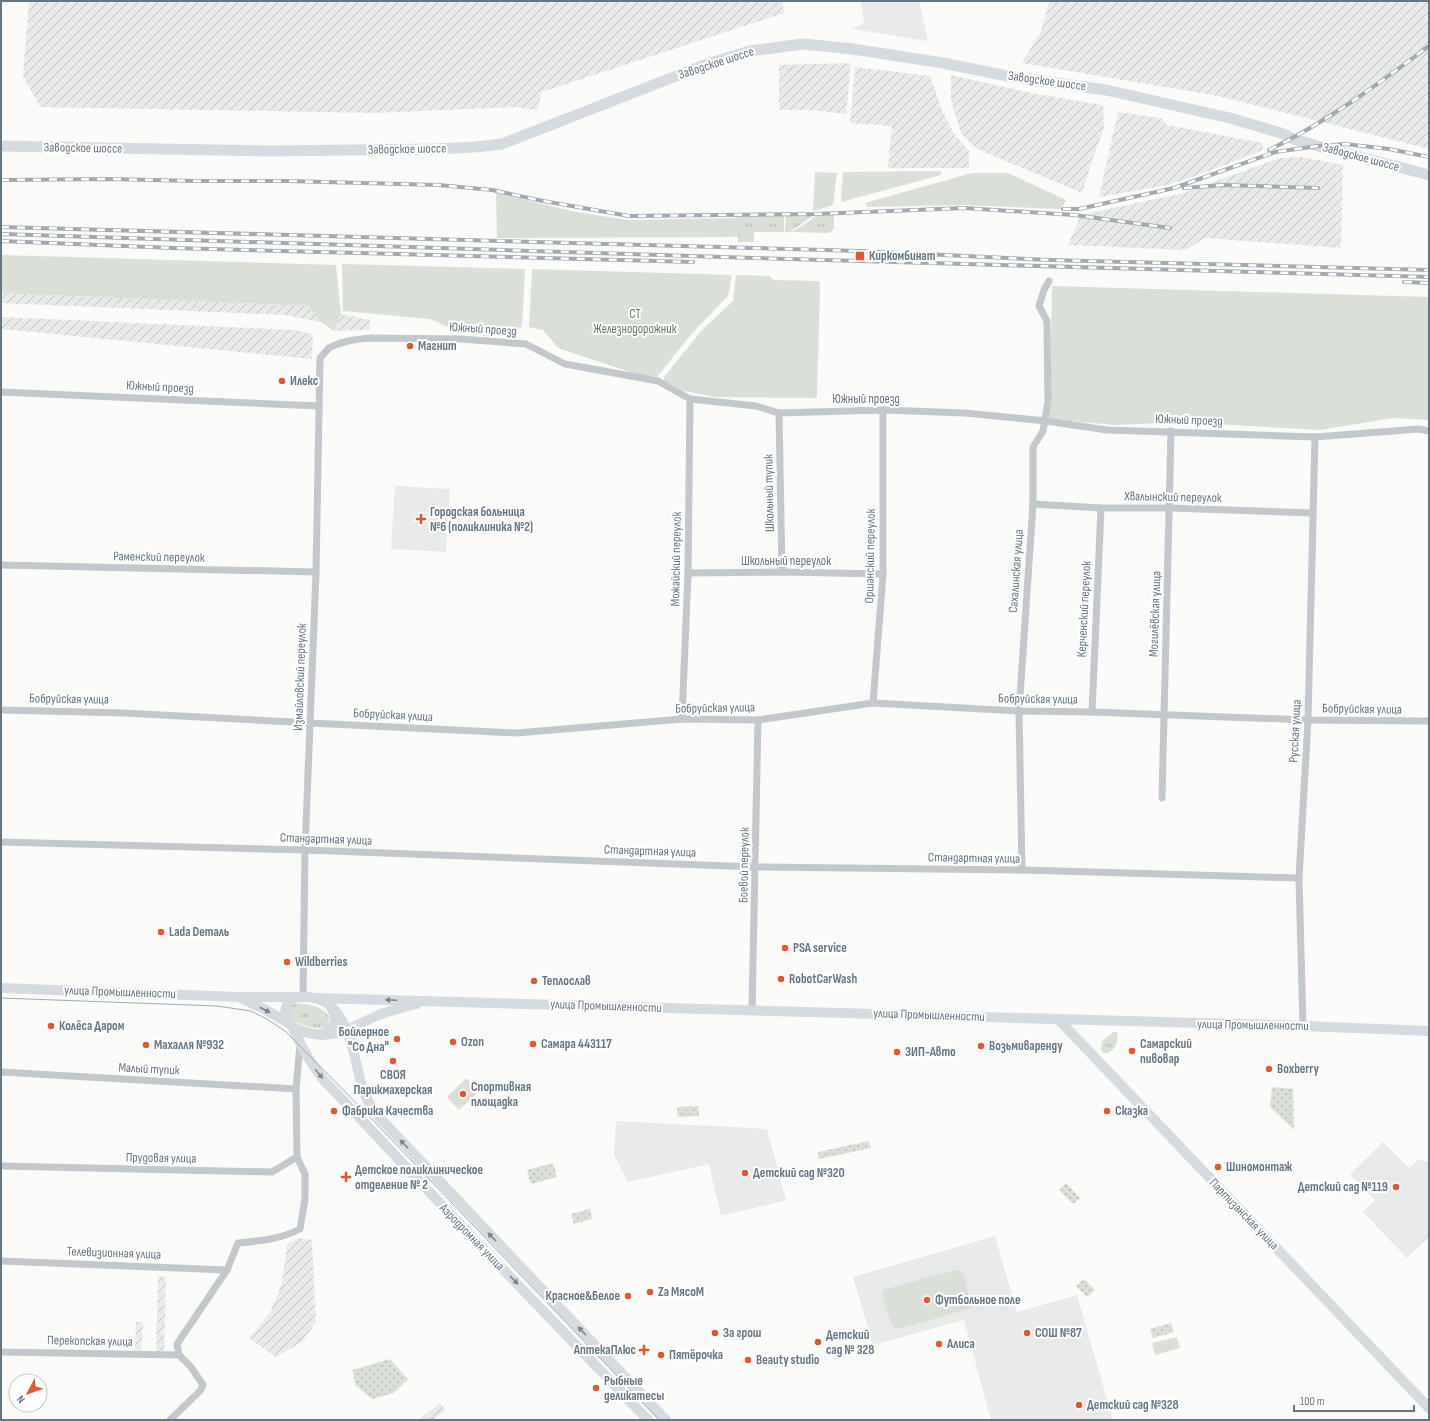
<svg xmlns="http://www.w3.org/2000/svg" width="1430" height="1421" viewBox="0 0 1430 1421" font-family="'Sofia Sans Condensed',sans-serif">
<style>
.built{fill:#e8e9e9}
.industrial{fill:url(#industrial-furrows)}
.grass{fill:url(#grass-tufts)}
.park{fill:url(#park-dots)}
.garden{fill:#dadfd7}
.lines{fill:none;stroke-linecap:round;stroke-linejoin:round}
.street{stroke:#c3c8cc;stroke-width:7}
.secondary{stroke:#d6dbdf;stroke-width:10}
.primary{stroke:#d6dbdf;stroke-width:11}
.tram{stroke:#a2aab0;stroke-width:1}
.rail-casing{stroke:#a2aab0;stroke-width:4}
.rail{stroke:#fff;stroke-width:2.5;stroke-dasharray:8;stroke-linecap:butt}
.oneway{fill:#768591}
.poi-dot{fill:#e4572e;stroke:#fff;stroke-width:1.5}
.labels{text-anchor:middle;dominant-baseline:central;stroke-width:4;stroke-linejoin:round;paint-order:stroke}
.street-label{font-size:13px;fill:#657683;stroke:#fff}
.poi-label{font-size:13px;font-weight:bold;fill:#657683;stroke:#fff;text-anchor:start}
.park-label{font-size:13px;fill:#687a64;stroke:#fff}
</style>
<defs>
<pattern id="industrial-furrows" width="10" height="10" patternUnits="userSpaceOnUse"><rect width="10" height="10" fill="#e8e9e9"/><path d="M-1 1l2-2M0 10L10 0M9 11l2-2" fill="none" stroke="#c0c1c2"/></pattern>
<pattern id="grass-tufts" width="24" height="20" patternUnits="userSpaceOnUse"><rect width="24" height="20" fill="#dadfd7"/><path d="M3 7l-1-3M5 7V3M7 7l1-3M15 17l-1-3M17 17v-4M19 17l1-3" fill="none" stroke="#b4b9b4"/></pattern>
<pattern id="park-dots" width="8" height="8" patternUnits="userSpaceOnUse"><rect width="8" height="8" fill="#dadfd7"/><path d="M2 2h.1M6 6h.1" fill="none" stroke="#b4b9b4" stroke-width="1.8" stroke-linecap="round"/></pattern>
</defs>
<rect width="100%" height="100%" fill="#fafaf8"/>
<g class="built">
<polygon points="861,1 919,1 928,41 852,29 864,23"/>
<polygon points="395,486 450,489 446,552 391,549"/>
<polygon points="616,1121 767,1129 786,1200 721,1216 709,1164 628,1182 614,1155"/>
<polygon points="1383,1142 1409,1168 1419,1159 1429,1163 1429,1237 1407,1258 1363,1212 1375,1200 1350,1174"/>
<polygon points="995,1236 1017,1312 1077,1295 1113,1420 991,1420 964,1320 873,1345 853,1277"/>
</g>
<g class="industrial">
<polygon points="29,1 782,1 784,13 542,92 537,110 514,107 373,113 40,107 23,76"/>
<polygon points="1049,1 1429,1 1429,149 1218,96 1022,63 1041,31"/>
<polygon points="851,63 846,114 811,110 779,110 779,65"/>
<polygon points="855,67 930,76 941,108 954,134 969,151 969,168 888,168 892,126 850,123"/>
<polygon points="951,75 1031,93 1103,105 1104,128 1094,155 1082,193 977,149 964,137 959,127 951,100"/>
<polygon points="1118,112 1161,118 1167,125 1263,143 1263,150 1204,173 1168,185 1099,197"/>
<polygon points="1302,157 1343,165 1341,248 1205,238 1186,250 1068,245 1081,215 1183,193 1280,158"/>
<polygon points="1,293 309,306 321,322 285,315 1,303"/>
<polygon points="341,314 370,320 370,330 334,331"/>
<polygon points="1,317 294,330 313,334 312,359 1,329"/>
<polygon points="299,1238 312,1240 316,1322 302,1342 276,1357 249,1338 270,1313 282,1283 287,1244"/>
<polygon points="158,1276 166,1277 164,1353 156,1352"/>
<polygon points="136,1322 143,1322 141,1350 135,1350"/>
<polygon points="440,1403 446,1410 433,1420 419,1420"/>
</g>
<g class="grass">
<polygon points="834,214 834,229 829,233 792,232 811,220 816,215"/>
<polygon points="784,215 784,232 754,232 754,242 738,242 736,216"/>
<polygon points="786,215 814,215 790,232 785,232"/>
<path d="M293,1003C305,1004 323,1005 329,1017C329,1022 327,1026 323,1028C317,1030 297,1024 293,1020C290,1017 290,1012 289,1008Z"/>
<path d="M1114,1032H1117C1118,1042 1117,1048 1108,1053H1103L1101,1049L1102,1041Z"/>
</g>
<g class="park">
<polygon points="1272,1087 1293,1089 1294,1130 1270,1107"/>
<polygon points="698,1106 699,1116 678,1117 677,1107"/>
<polygon points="869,1141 871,1148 819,1159 818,1152"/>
<polygon points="553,1163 557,1177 531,1184 527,1170"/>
<polygon points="1066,1183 1080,1198 1073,1204 1059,1190"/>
<polygon points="590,1209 592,1219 574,1224 571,1214"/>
<polygon points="1084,1279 1095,1290 1087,1297 1076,1286"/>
<polygon points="1171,1323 1174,1332 1153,1338 1150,1329"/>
<polygon points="390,1359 408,1379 394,1393 372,1399 355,1385 353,1370"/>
</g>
<g class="garden">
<polygon points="941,171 941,175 841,202 843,172"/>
<polygon points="815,172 837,173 833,205 813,211"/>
<polygon points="972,173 1008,173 1066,200 1061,209 964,205 867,207 865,203"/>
<polygon points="496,193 576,212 628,220 736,218 738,237 497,238"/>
<polygon points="1,255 336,265 341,314 334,331 321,322 309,306 1,293"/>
<polygon points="342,264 525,269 522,327 491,337 457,331 430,319 343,311"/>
<polygon points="532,269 732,275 728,296 693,332 657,377 639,375 558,348 543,330 529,327"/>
<polygon points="736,275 770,276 773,280 819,281 820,288 817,398 715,397 684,391 664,381 664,377 702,330 733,301"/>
<polygon points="1052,286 1429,297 1429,420 1394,418 1319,430 1181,422 1115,425 1048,419 1050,402"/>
<polygon points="466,1078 479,1091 459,1110 447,1097"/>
<polygon points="956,1270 960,1271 963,1274 971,1303 971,1307 968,1309 898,1329 894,1327 891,1324 883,1296 883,1291 886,1289"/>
<polygon points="1177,1337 1180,1348 1155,1355 1152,1343"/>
</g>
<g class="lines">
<g class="street">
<polyline points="1,392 319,406"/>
<polyline points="779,413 782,572"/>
<polyline points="1033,504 1101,508 1170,508 1313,513"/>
<polyline points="1,565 316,572"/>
<polyline points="688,573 782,572 883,574"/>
<polyline points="873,703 883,574 883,410"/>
<polyline points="1,710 124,713 310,723 517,733 682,719 758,720 873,703 1019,711 1092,712 1308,720 1429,721"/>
<polyline points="1092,712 1101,508"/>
<polyline points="682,719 688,573 690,399"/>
<polyline points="1162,798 1171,431"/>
<polyline points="1,842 305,850 756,867 1024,870 1299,878"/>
<polyline points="1022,870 1019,711 1033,504 1033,447 1043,431 1048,401 1047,321 1039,306 1044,290 1049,281"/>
<path d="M303,997L305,850L316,572L320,358C323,355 326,351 329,348C341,341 357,339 370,338L461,339L526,344L565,364L658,381L690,399L756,406L779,413L883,410L965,413L1046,421L1107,430L1315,437L1419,429L1429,431"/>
<polyline points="752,1010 758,720"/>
<polyline points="1303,1026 1299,878 1308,720 1315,437"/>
<polyline points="1,1072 296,1089"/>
<polyline points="297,1157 296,1089 300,1044"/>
<path d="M1,1166L272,1172L297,1157L305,1174V1199L300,1229C281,1239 260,1241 238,1243L227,1270L177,1344L179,1355L191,1367L203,1385L200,1391L170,1420"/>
<polyline points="1,1261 227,1270"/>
<polyline points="1,1352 179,1355"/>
</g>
<g class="secondary">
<path d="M1,988L239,997H309C351,1001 353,1060 363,1089C366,1099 372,1108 378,1116L666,1420"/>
<path d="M295,997L288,1003L285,1012C288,1024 290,1027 302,1031C336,1042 352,1026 381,1014C393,1010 405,1007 417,1004"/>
<polyline points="241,998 266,1010 290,1024"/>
<polyline points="314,998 1303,1026 1429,1031"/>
<polyline points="1059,1020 1429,1408"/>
<path d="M293,1028C301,1046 310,1063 323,1079L469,1234L648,1420"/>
<path d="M321,1035C331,1030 340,1021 332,1010"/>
</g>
<polyline class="primary" points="1,146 269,151 434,149 475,147 502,144 707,64 750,51 803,44 853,49 943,63 1007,76 1106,90 1230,118 1284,134 1293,139 1318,146 1429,175"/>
<polyline class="tram" points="1,998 217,1006 251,1011 267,1019 285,1031 369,1116 659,1420"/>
<defs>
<g id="rail">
<path d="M1269,150C1327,122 1378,84 1429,46"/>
<polyline points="1,180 110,179 194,181 287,181 439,185 492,190 543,201 629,216 816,214 964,208 1074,215 1170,228"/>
<polyline points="1184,188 1223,185 1318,188"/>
<polyline points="1063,209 1079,209 1174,188 1275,152 1318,146 1345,144 1389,149 1429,157"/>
<polyline points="1,227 860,251 1050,260 1429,270"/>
<polyline points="1,234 754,258 1429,277"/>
<polyline points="1,241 173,248 693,262"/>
<polyline points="1404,282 1429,283"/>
</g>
</defs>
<use href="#rail" class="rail-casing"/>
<use href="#rail" class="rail"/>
</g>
<defs><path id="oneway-solid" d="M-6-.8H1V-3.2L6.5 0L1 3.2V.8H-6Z"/></defs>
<g class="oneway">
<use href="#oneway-solid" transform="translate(391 1000) rotate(-178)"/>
<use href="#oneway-solid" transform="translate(265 1010) rotate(28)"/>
<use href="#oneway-solid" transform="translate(319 1074) rotate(51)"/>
<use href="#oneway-solid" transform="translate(404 1144) rotate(-134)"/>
<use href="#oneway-solid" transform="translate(492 1237) rotate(-134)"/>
<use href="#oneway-solid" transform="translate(514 1280) rotate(46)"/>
<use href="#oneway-solid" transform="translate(582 1331) rotate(-134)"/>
</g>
<g class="poi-dot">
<rect x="855" y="251" width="10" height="10" rx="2"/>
<circle cx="410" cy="346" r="4"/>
<circle cx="282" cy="381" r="4"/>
<path d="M419 513h4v4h4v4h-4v4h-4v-4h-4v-4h4z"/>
<circle cx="161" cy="932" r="4"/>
<circle cx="785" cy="948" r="4"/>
<circle cx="287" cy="962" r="4"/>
<circle cx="781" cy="979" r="4"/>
<circle cx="534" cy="981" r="4"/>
<circle cx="51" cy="1026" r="4"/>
<circle cx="397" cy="1039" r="4"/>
<circle cx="453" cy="1042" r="4"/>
<circle cx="533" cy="1044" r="4"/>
<circle cx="146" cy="1045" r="4"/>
<circle cx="981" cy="1046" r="4"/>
<circle cx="1132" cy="1051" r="4"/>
<circle cx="897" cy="1052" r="4"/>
<circle cx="393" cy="1061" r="4"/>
<circle cx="1269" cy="1069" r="4"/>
<circle cx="463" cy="1094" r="4"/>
<circle cx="334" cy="1111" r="4"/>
<circle cx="1107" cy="1111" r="4"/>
<circle cx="1218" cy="1167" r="4"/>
<circle cx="745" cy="1173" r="4"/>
<path d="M344 1171h4v4h4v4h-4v4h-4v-4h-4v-4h4z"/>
<circle cx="1396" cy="1187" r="4"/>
<circle cx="650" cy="1292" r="4"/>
<circle cx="628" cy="1296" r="4"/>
<circle cx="927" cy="1300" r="4"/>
<circle cx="715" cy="1333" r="4"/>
<circle cx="1027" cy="1333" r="4"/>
<circle cx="818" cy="1342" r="4"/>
<circle cx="939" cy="1344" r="4"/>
<path d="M642 1344h4v4h4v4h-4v4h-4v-4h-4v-4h4z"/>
<circle cx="661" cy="1355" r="4"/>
<circle cx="748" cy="1360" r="4"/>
<circle cx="596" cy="1388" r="4"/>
<circle cx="1079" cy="1405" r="4"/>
</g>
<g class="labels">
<g class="street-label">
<text transform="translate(716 63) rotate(-18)">Заводское шоссе</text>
<text transform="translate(1047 81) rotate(8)">Заводское шоссе</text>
<text transform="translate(83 148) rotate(1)">Заводское шоссе</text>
<text transform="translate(407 149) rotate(-1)">Заводское шоссе</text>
<text transform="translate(1361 157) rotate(15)">Заводское шоссе</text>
<text transform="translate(483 329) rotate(4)">Южный проезд</text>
<text transform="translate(160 387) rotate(3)">Южный проезд</text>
<text x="866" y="399">Южный проезд</text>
<text transform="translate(1189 420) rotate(2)">Южный проезд</text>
<text transform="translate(769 493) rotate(-91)">Школьный тупик</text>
<text transform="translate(1173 497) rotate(1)">Хвалынский переулок</text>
<text transform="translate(870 556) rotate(-89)">Оршанский переулок</text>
<text transform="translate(159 557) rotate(1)">Раменский переулок</text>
<text transform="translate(676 559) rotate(-89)">Можайский переулок</text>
<text x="786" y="561">Школьный переулок</text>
<text transform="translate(1016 571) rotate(-86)">Сахалинская улица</text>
<text transform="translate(1084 609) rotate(-87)">Керченский переулок</text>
<text transform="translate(1155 614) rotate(-88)">Могилёвская улица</text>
<text transform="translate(300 677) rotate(-88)">Измайловский переулок</text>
<text transform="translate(69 699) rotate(1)">Бобруйская улица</text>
<text transform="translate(1038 699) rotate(1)">Бобруйская улица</text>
<text transform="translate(715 708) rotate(-1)">Бобруйская улица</text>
<text transform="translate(1362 709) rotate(1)">Бобруйская улица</text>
<text transform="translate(393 715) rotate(3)">Бобруйская улица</text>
<text transform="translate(1295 731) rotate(-87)">Русская улица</text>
<text transform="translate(326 839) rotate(2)">Стандартная улица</text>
<text transform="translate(650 851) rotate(2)">Стандартная улица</text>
<text transform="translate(974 858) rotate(1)">Стандартная улица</text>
<text transform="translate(744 865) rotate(-89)">Боевой переулок</text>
<text transform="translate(120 992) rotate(2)">улица Промышленности</text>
<text transform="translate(606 1006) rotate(2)">улица Промышленности</text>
<text transform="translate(929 1015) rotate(2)">улица Промышленности</text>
<text transform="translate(1253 1025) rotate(1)">улица Промышленности</text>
<text transform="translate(149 1069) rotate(3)">Малый тупик</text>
<text transform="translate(161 1158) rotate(1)">Прудовая улица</text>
<text transform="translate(1244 1214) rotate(46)">Партизанская улица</text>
<text transform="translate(472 1237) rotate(46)">Аэродромная улица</text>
<text transform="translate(114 1253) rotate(2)">Телевизионная улица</text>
<text transform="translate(90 1341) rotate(1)">Перекопская улица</text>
</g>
<g class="poi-label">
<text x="869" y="256">Киркомбинат</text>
<text x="418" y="346">Магнит</text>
<text x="290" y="381">Илекс</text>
<text x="430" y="512">Городская больница<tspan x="430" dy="15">№6 (поликлиника №2)</tspan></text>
<text x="169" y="932">Lada Dеталь</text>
<text x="793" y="948">PSA service</text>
<text x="295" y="962">Wildberries</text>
<text x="789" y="979">RobotCarWash</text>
<text x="542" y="981">Теплослав</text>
<text x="59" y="1026">Колёса Даром</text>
<text x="389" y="1032" text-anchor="end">Бойлерное<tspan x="389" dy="15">"Со Дна"</tspan></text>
<text x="461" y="1042">Ozon</text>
<text x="541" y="1044">Самара 443117</text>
<text x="1140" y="1044">Самарский<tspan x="1140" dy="15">пивовар</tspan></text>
<text x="154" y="1045">Махалля №932</text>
<text x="989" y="1046">Возьмиваренду</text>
<text x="905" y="1052">ЗИП-Авто</text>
<text x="1277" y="1069">Boxberry</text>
<text x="393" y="1075" text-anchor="middle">СВОЯ<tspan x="393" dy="15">Парикмахерская</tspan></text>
<text x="471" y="1087">Спортивная<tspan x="471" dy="15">площадка</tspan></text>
<text x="342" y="1111">Фабрика Качества</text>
<text x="1115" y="1111">Сказка</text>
<text x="1226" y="1167">Шиномонтаж</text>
<text x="355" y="1170">Детское поликлиническое<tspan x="355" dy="15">отделение № 2</tspan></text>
<text x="753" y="1173">Детский сад №320</text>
<text x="1388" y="1187" text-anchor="end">Детский сад №119</text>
<text x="658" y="1292">Za МясоМ</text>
<text x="620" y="1296" text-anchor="end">Красное&amp;Белое</text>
<text x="935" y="1300">Футбольное поле</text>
<text x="723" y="1333">За грош</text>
<text x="1035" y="1333">СОШ №87</text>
<text x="826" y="1335">Детский<tspan x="826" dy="15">сад № 328</tspan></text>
<text x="947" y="1344">Алиса</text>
<text x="636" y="1350" text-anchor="end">АптекаПлюс</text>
<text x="669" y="1355">Пятёрочка</text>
<text x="756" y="1360">Beauty studio</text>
<text x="604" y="1381">Рыбные<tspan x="604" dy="15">деликатесы</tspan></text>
<text x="1087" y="1405">Детский сад №328</text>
</g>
<g class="park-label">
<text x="635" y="314">СТ<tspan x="635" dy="15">Железнодорожник</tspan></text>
</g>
</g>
<rect width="1430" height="1421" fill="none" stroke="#657683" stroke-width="4"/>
<g transform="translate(28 1393) rotate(229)"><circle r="19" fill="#ffffff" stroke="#c1c8cd"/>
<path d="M0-3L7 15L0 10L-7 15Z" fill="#e4572e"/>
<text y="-6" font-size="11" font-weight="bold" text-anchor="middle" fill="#657683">N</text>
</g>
<path d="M1294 1405v6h120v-6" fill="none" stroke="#657683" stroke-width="2"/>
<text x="1300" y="1405" font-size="12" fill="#657683" stroke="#ffffff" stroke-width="3" paint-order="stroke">100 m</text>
</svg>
